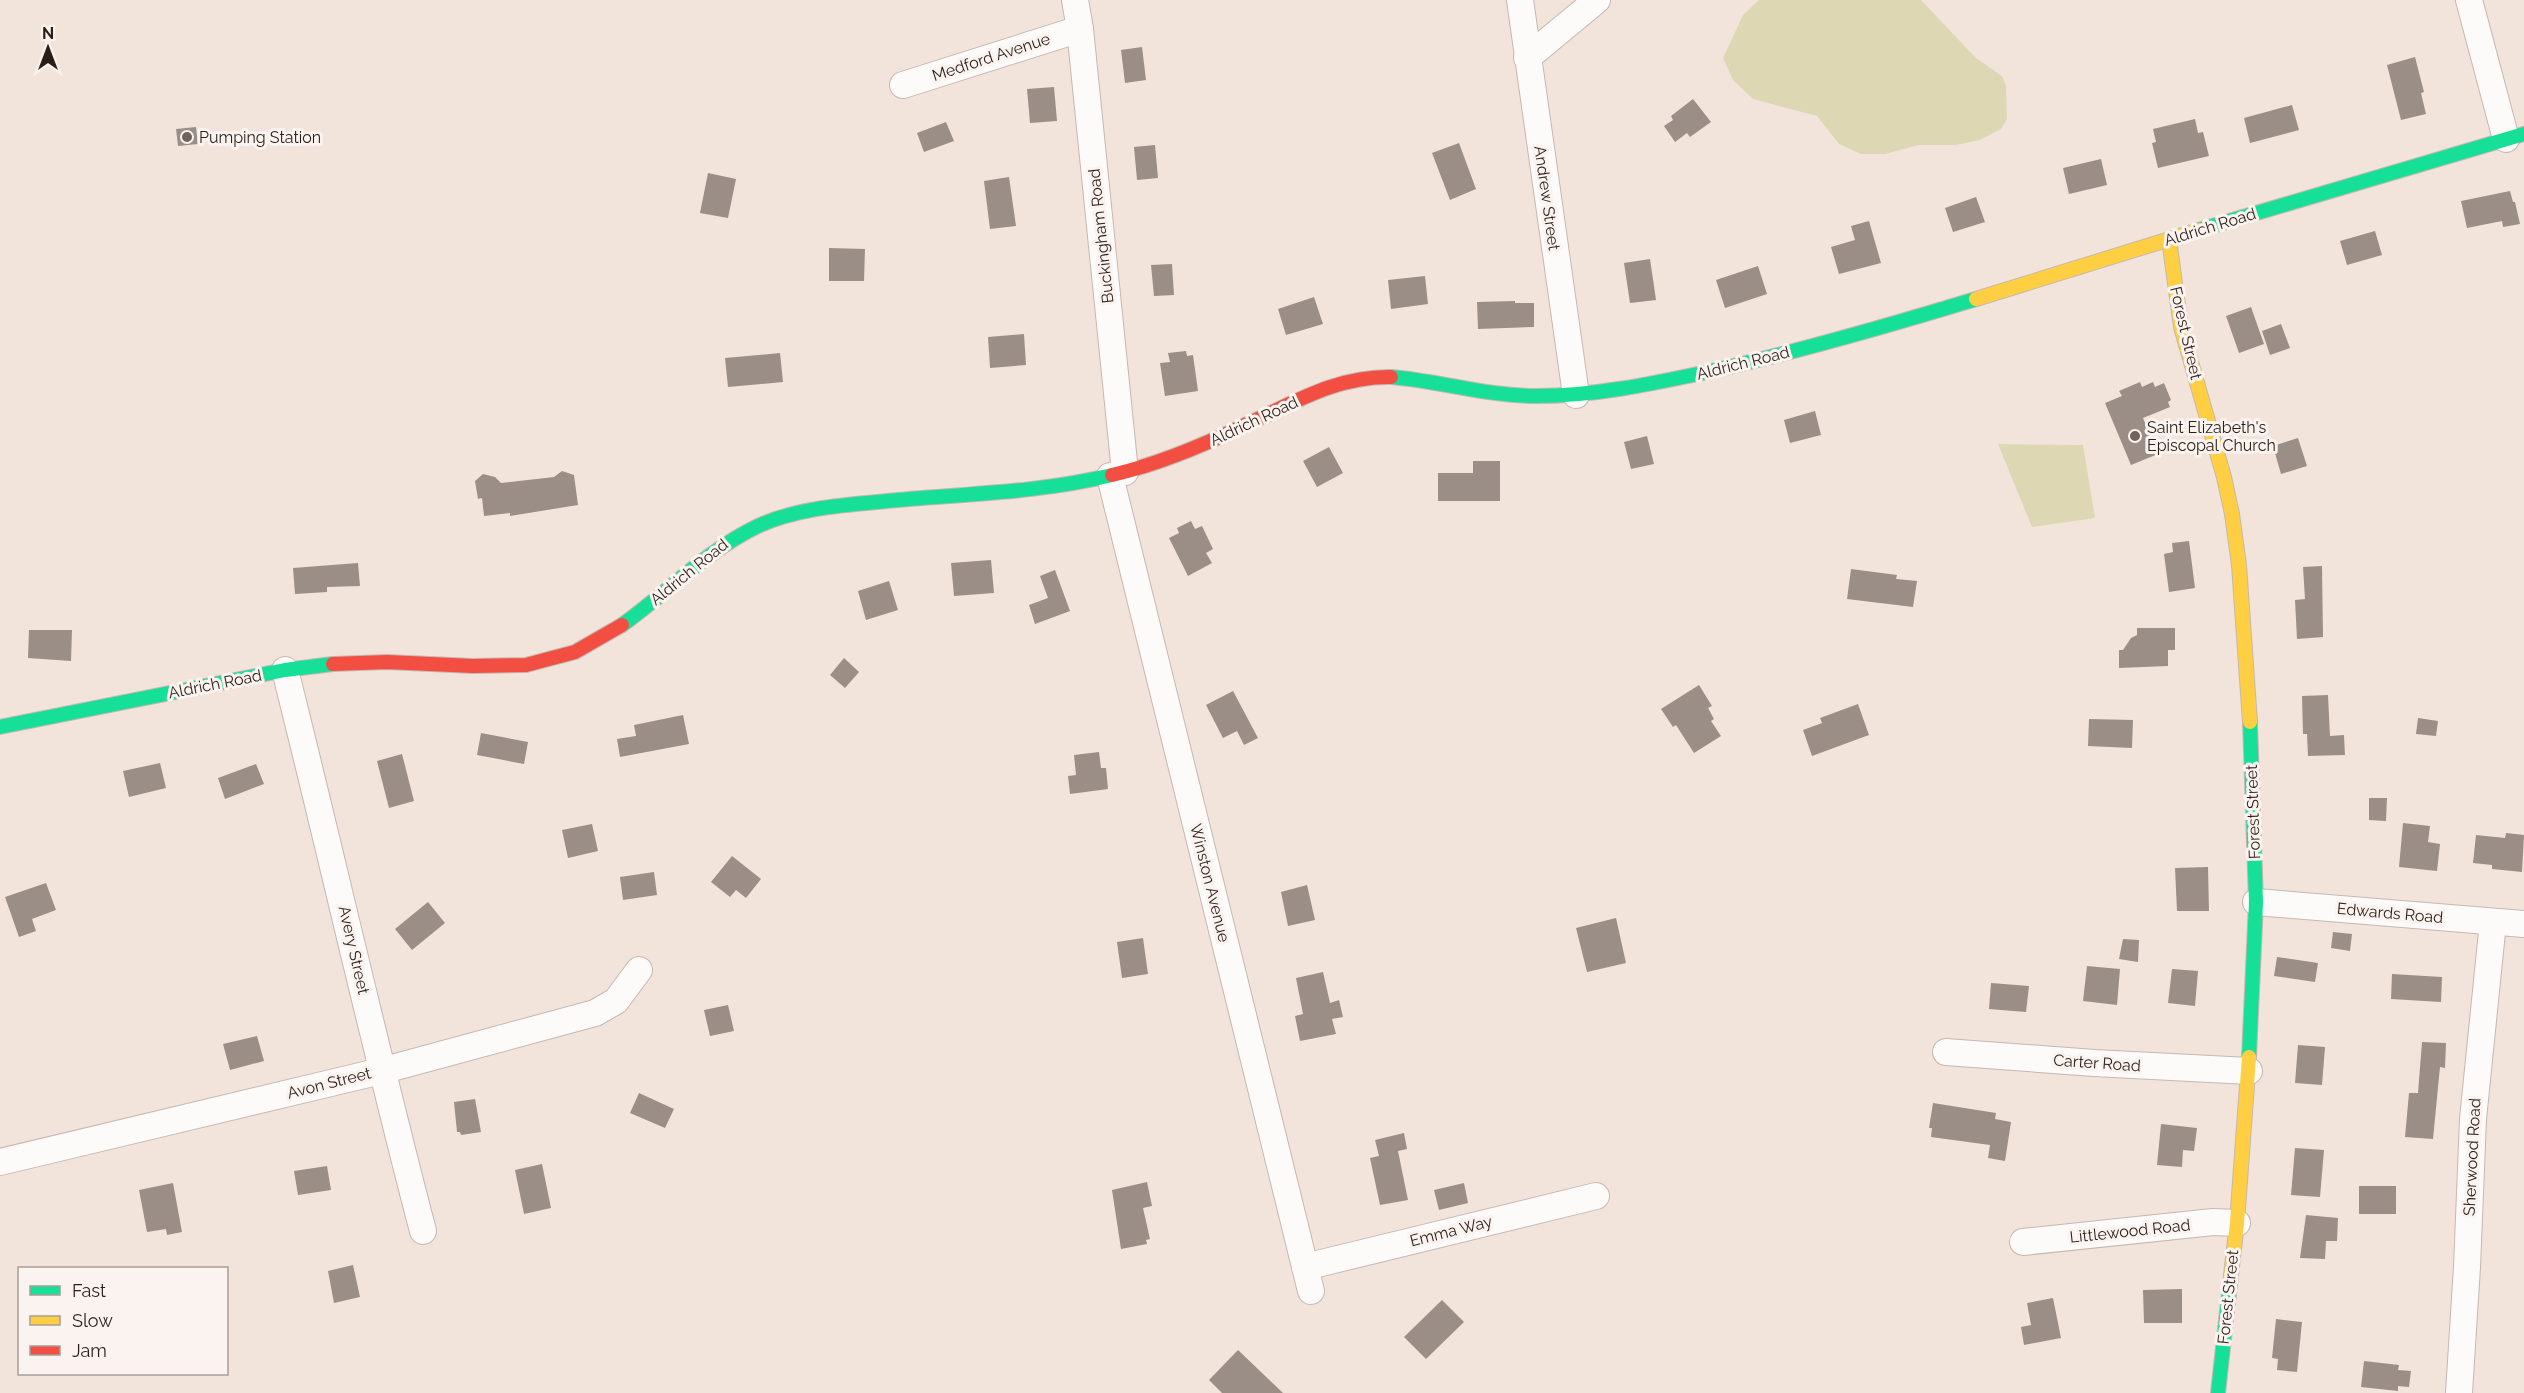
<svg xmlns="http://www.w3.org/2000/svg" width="2524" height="1393" viewBox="0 0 2524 1393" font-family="Raleway,sans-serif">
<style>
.green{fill:#ddd8b3}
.building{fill:#9a8e87}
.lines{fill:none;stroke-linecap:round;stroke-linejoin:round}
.street-casing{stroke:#c5b8b0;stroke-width:28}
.fast-casing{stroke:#c5b8b0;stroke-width:16}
.slow-casing{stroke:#c5b8b0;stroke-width:16}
.jam-casing{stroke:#c5b8b0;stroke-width:16}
.street{stroke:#fdfbfa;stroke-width:26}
.fast{stroke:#16e098;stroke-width:14}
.slow{stroke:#ffcf43;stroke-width:14}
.jam{stroke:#f24e42;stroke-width:14}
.poi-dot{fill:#71635c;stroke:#faf3ef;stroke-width:2}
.labels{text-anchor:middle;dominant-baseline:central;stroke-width:6;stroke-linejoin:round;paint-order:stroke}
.street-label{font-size:16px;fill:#2b1e17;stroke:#faf3ef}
.poi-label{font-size:16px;fill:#2b1e17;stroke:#faf3ef;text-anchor:start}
</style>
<rect width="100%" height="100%" fill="#f3e4db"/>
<g class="green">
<polygon points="1759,0 1921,0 1976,58 2002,76 2006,86 2007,119 2001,129 1980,140 1956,145 1919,145 1885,154 1861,154 1839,144 1817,116 1753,99 1733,80 1723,58 1743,15"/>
<polygon points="1998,444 2083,445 2095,518 2032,527"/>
</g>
<g class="building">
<polygon points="1142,47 1146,80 1125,83 1121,50"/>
<polygon points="2415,57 2424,92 2421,93 2426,114 2401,120 2387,65"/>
<polygon points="1054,87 1057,121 1030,123 1027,89"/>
<polygon points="1693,99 1711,122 1690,137 1687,133 1675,142 1664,126 1673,120 1671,116"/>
<polygon points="2292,105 2299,130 2250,143 2244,118"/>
<polygon points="2195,119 2198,133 2203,132 2209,156 2158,168 2152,143 2156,142 2153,129"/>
<polygon points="946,122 954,141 924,152 917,133"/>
<polygon points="196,127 198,144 178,146 176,129"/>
<polygon points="1459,143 1476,189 1450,200 1432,153"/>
<polygon points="1155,145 1158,178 1137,180 1134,147"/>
<polygon points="2101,159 2107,185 2069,194 2063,168"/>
<polygon points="708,173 736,179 728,218 700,213"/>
<polygon points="1009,177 1016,226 990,229 984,181"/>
<polygon points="2510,191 2513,202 2515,202 2520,224 2503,227 2502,221 2467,228 2461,201"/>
<polygon points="1976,197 1985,222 1953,232 1945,208"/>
<polygon points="1869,221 1881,263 1839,274 1831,247 1855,240 1851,226"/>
<polygon points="2375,231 2382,255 2347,265 2340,241"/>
<polygon points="829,248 865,249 864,281 829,281"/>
<polygon points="1650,259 1656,300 1630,303 1624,263"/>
<polygon points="1172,264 1174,295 1154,296 1151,265"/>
<polygon points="1758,266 1767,294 1725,308 1716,280"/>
<polygon points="1425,276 1428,304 1391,309 1388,280"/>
<polygon points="1314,297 1323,324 1286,335 1278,309"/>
<polygon points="1515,301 1515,303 1534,303 1534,327 1478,329 1477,302"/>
<polygon points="2251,307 2264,344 2239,353 2226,316"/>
<polygon points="2281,324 2290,348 2270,355 2262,331"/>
<polygon points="1024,334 1026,365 990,368 988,337"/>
<polygon points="1186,351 1187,356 1193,355 1198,391 1165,396 1160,363 1170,362 1168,353"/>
<polygon points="780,353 783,382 728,387 725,358"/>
<polygon points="2140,382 2142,387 2153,382 2155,387 2164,383 2171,400 2168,402 2170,407 2143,418 2158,454 2131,465 2105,403 2122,396 2119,391"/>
<polygon points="1815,411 1821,435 1790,443 1784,420"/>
<polygon points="1647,436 1654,464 1631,469 1624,442"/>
<polygon points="2298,438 2307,466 2281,474 2273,446"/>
<polygon points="1329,447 1343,473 1317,487 1303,461"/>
<polygon points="1473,461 1500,461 1500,501 1438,501 1438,473 1473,473"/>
<polygon points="562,471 574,475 578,505 510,516 510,513 484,516 482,498 478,499 475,481 483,474 495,477 501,483 554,477"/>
<polygon points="1191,521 1195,529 1202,526 1213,549 1206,553 1212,563 1188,576 1169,538 1179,533 1177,528"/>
<polygon points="2189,541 2195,588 2169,592 2164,554 2173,552 2172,543"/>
<polygon points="991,560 994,593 954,596 951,563"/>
<polygon points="358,563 360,586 327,587 327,592 295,594 293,568"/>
<polygon points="2322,566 2323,637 2297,639 2295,600 2305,599 2303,567"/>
<polygon points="1851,569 1897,575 1896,579 1917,581 1913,607 1847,599"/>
<polygon points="1055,570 1070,611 1035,624 1029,605 1048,598 1040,576"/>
<polygon points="889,581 898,610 866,620 858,591"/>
<polygon points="2137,628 2175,628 2175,650 2168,650 2168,666 2119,668 2119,650 2123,650 2131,638 2137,635"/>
<polygon points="29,630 72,630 71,661 28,658"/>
<polygon points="844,658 859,672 845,688 830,675"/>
<polygon points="1699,685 1712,706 1708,708 1714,719 1711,721 1721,736 1694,753 1676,725 1673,727 1661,709"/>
<polygon points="1233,691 1258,738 1244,745 1237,731 1223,738 1206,705"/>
<polygon points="2328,695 2330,736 2344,735 2345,755 2308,756 2307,734 2303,734 2302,696"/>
<polygon points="1858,704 1869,735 1812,756 1803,730 1822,723 1820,718"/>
<polygon points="683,715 689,744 620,757 617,739 636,736 634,725"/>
<polygon points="2418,718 2438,721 2436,736 2416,734"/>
<polygon points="2089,719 2133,720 2132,748 2088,746"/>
<polygon points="481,733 528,742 524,764 477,755"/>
<polygon points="1099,752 1101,768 1106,768 1108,789 1070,794 1068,776 1076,775 1074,755"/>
<polygon points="402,754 414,801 389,808 377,761"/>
<polygon points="160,763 166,788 129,797 123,771"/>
<polygon points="256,764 264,784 225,799 218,778"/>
<polygon points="2369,798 2387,798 2386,821 2369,820"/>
<polygon points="2403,823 2430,826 2428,842 2440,844 2437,871 2399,867"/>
<polygon points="592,824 598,851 568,858 562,830"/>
<polygon points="2506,833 2524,835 2522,872 2492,869 2492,865 2473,863 2476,835 2505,838"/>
<polygon points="732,856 761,879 746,898 736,890 730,897 711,882"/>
<polygon points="2208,867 2209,911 2177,911 2175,868"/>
<polygon points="654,872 657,895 623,900 620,877"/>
<polygon points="46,883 56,910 32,919 36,931 19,937 5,897"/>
<polygon points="1307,885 1315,920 1288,926 1281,892"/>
<polygon points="428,902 445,923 412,950 395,929"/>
<polygon points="1616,918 1626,963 1587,972 1576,928"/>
<polygon points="2333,932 2352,934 2350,951 2331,948"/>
<polygon points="1143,938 1148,974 1122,978 1117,942"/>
<polygon points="2123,939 2139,940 2138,962 2119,959"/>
<polygon points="2277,957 2318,963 2315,982 2274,976"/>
<polygon points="2087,966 2120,969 2117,1005 2083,1001"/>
<polygon points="2172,969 2198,971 2195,1006 2168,1003"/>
<polygon points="1323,972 1330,1003 1339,1000 1343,1017 1332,1019 1336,1034 1300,1041 1295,1016 1303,1014 1296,978"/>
<polygon points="2392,974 2442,977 2441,1002 2391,999"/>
<polygon points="1991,983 2029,986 2026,1012 1989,1009"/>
<polygon points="728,1005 734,1031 710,1036 704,1010"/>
<polygon points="257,1036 264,1061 230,1070 223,1044"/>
<polygon points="2422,1042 2446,1043 2445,1068 2440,1067 2433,1139 2405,1137 2409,1093 2418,1093"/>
<polygon points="2298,1045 2325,1047 2322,1085 2295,1083"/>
<polygon points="639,1093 674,1109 665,1128 630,1113"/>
<polygon points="475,1099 481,1132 461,1135 460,1132 457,1132 454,1102"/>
<polygon points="1933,1103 1996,1113 1995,1119 2011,1122 2005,1161 1988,1158 1990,1145 1931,1137 1932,1128 1929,1128"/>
<polygon points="2161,1124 2197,1128 2194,1151 2183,1150 2182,1167 2157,1165"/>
<polygon points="1404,1133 1407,1149 1398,1151 1408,1200 1380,1205 1370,1158 1379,1156 1375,1140"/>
<polygon points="2295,1148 2324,1150 2320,1197 2291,1195"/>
<polygon points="542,1164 551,1208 524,1214 515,1170"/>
<polygon points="327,1166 331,1190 298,1195 294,1171"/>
<polygon points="1147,1182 1152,1206 1143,1208 1150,1239 1146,1240 1147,1244 1121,1249 1112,1190"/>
<polygon points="173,1183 182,1232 167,1235 166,1229 147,1232 139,1190"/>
<polygon points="1464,1183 1468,1203 1439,1210 1434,1190"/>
<rect x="2359" y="1186" width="37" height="28"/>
<polygon points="2306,1215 2338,1218 2337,1241 2326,1241 2325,1259 2300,1258"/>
<polygon points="353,1265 360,1297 334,1303 328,1271"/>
<polygon points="2182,1289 2182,1323 2144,1323 2143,1290"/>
<polygon points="2053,1298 2061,1338 2024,1345 2021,1327 2031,1325 2027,1303"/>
<polygon points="1442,1300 1464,1322 1426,1359 1404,1337"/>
<polygon points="2276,1319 2302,1322 2297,1372 2277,1370 2278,1359 2272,1358"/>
<polygon points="1238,1350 1283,1393 1222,1393 1209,1380"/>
<polygon points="2364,1361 2399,1365 2398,1370 2411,1371 2409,1387 2398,1386 2398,1391 2361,1387"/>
</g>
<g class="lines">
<defs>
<g id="street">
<polyline points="1075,0 1080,29 1125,472"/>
<polyline points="1520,0 1576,395"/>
<polyline points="2469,0 2506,139"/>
<polyline points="1527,58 1597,0"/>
<polyline points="903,85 1080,29"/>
<polyline points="1110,476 1311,1291"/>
<path d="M285,670C332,857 374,1045 423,1231"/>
<polyline points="2256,902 2524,924"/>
<polyline points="1946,1052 2094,1063 2249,1071"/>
<polyline points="0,1162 381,1071 595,1013 616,1001 639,970"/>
<polyline points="2023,1242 2213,1222 2237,1223"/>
<polyline points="1305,1267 1596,1196"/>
<polyline points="2459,1393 2467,1267 2473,1119 2493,922"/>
</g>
<g id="fast">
<polyline points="2199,230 2524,134"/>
<path d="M1391,377C1440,381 1487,396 1536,396C1594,396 1651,384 1707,372C1798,352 1887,326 1976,299"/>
<path d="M622,625C668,592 706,551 758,526C797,508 844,505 887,501C962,494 1039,493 1112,475"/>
<polyline points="0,727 285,670 333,664"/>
<polyline points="2249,1057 2256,902 2250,722"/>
<polyline points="2218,1393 2230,1284"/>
</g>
<g id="slow">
<polyline points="2169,239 2181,327 2224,477 2232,514 2239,565 2250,722"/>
<polyline points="1976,299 2199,230"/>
<polyline points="2230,1284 2237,1223 2249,1057"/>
</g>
<g id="jam">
<path d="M1112,475C1159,464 1202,446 1245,425C1294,403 1336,376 1391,377"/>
<polyline points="333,664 387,662 473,666 526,665 575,652 622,625"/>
</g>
</defs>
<use href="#street" class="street-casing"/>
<use href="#fast" class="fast-casing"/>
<use href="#slow" class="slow-casing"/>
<use href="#jam" class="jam-casing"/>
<use href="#street" class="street"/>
<use href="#fast" class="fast"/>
<use href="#slow" class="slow"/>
<use href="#jam" class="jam"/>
</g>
<g class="poi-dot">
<circle cx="187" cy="137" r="6"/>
<circle cx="2135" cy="436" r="6"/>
</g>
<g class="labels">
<g class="street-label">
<text transform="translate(991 57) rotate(-18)">Medford Avenue</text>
<text transform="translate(1547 198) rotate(82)">Andrew Street</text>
<text transform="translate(2210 227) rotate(-17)">Aldrich Road</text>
<text transform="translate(1101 236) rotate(-96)">Buckingham Road</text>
<text transform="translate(2186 333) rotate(77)">Forest Street</text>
<text transform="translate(1743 363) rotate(-14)">Aldrich Road</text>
<text transform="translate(1254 421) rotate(-25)">Aldrich Road</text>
<text transform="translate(689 572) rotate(-39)">Aldrich Road</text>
<text transform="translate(215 684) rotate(-11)">Aldrich Road</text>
<text transform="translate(2253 812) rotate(-92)">Forest Street</text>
<text transform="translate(1210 883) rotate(76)">Winston Avenue</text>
<text transform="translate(2390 913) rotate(5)">Edwards Road</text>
<text transform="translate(354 950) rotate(77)">Avery Street</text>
<text transform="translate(2097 1063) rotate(4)">Carter Road</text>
<text transform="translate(329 1083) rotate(-14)">Avon Street</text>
<text transform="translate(2472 1157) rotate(-87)">Sherwood Road</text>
<text transform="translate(1451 1231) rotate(-14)">Emma Way</text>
<text transform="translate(2130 1231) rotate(-6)">Littlewood Road</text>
<text transform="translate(2228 1297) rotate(-84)">Forest Street</text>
</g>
<g class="poi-label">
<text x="199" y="137">Pumping Station</text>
<text x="2147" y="427">Saint Elizabeth's<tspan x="2147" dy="18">Episcopal Church</tspan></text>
</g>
</g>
<rect x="18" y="1267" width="210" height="108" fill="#faf3ef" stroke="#a79e99" stroke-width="1.5"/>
<rect x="30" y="1286" width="30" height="9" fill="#16e098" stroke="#a79e99" stroke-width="1.5"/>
<text x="72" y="1297" font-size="18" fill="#2b1e17">Fast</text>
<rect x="30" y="1316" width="30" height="9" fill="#ffcf43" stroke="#a79e99" stroke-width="1.5"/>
<text x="72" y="1327" font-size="18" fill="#2b1e17">Slow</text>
<rect x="30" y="1346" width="30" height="9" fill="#f24e42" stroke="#a79e99" stroke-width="1.5"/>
<text x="72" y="1357" font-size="18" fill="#2b1e17">Jam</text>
<g transform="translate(48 48)" stroke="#faf3ef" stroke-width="4.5" paint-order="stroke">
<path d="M0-4.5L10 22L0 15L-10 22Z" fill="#2b1e17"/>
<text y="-9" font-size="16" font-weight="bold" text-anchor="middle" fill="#2b1e17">N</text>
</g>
</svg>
